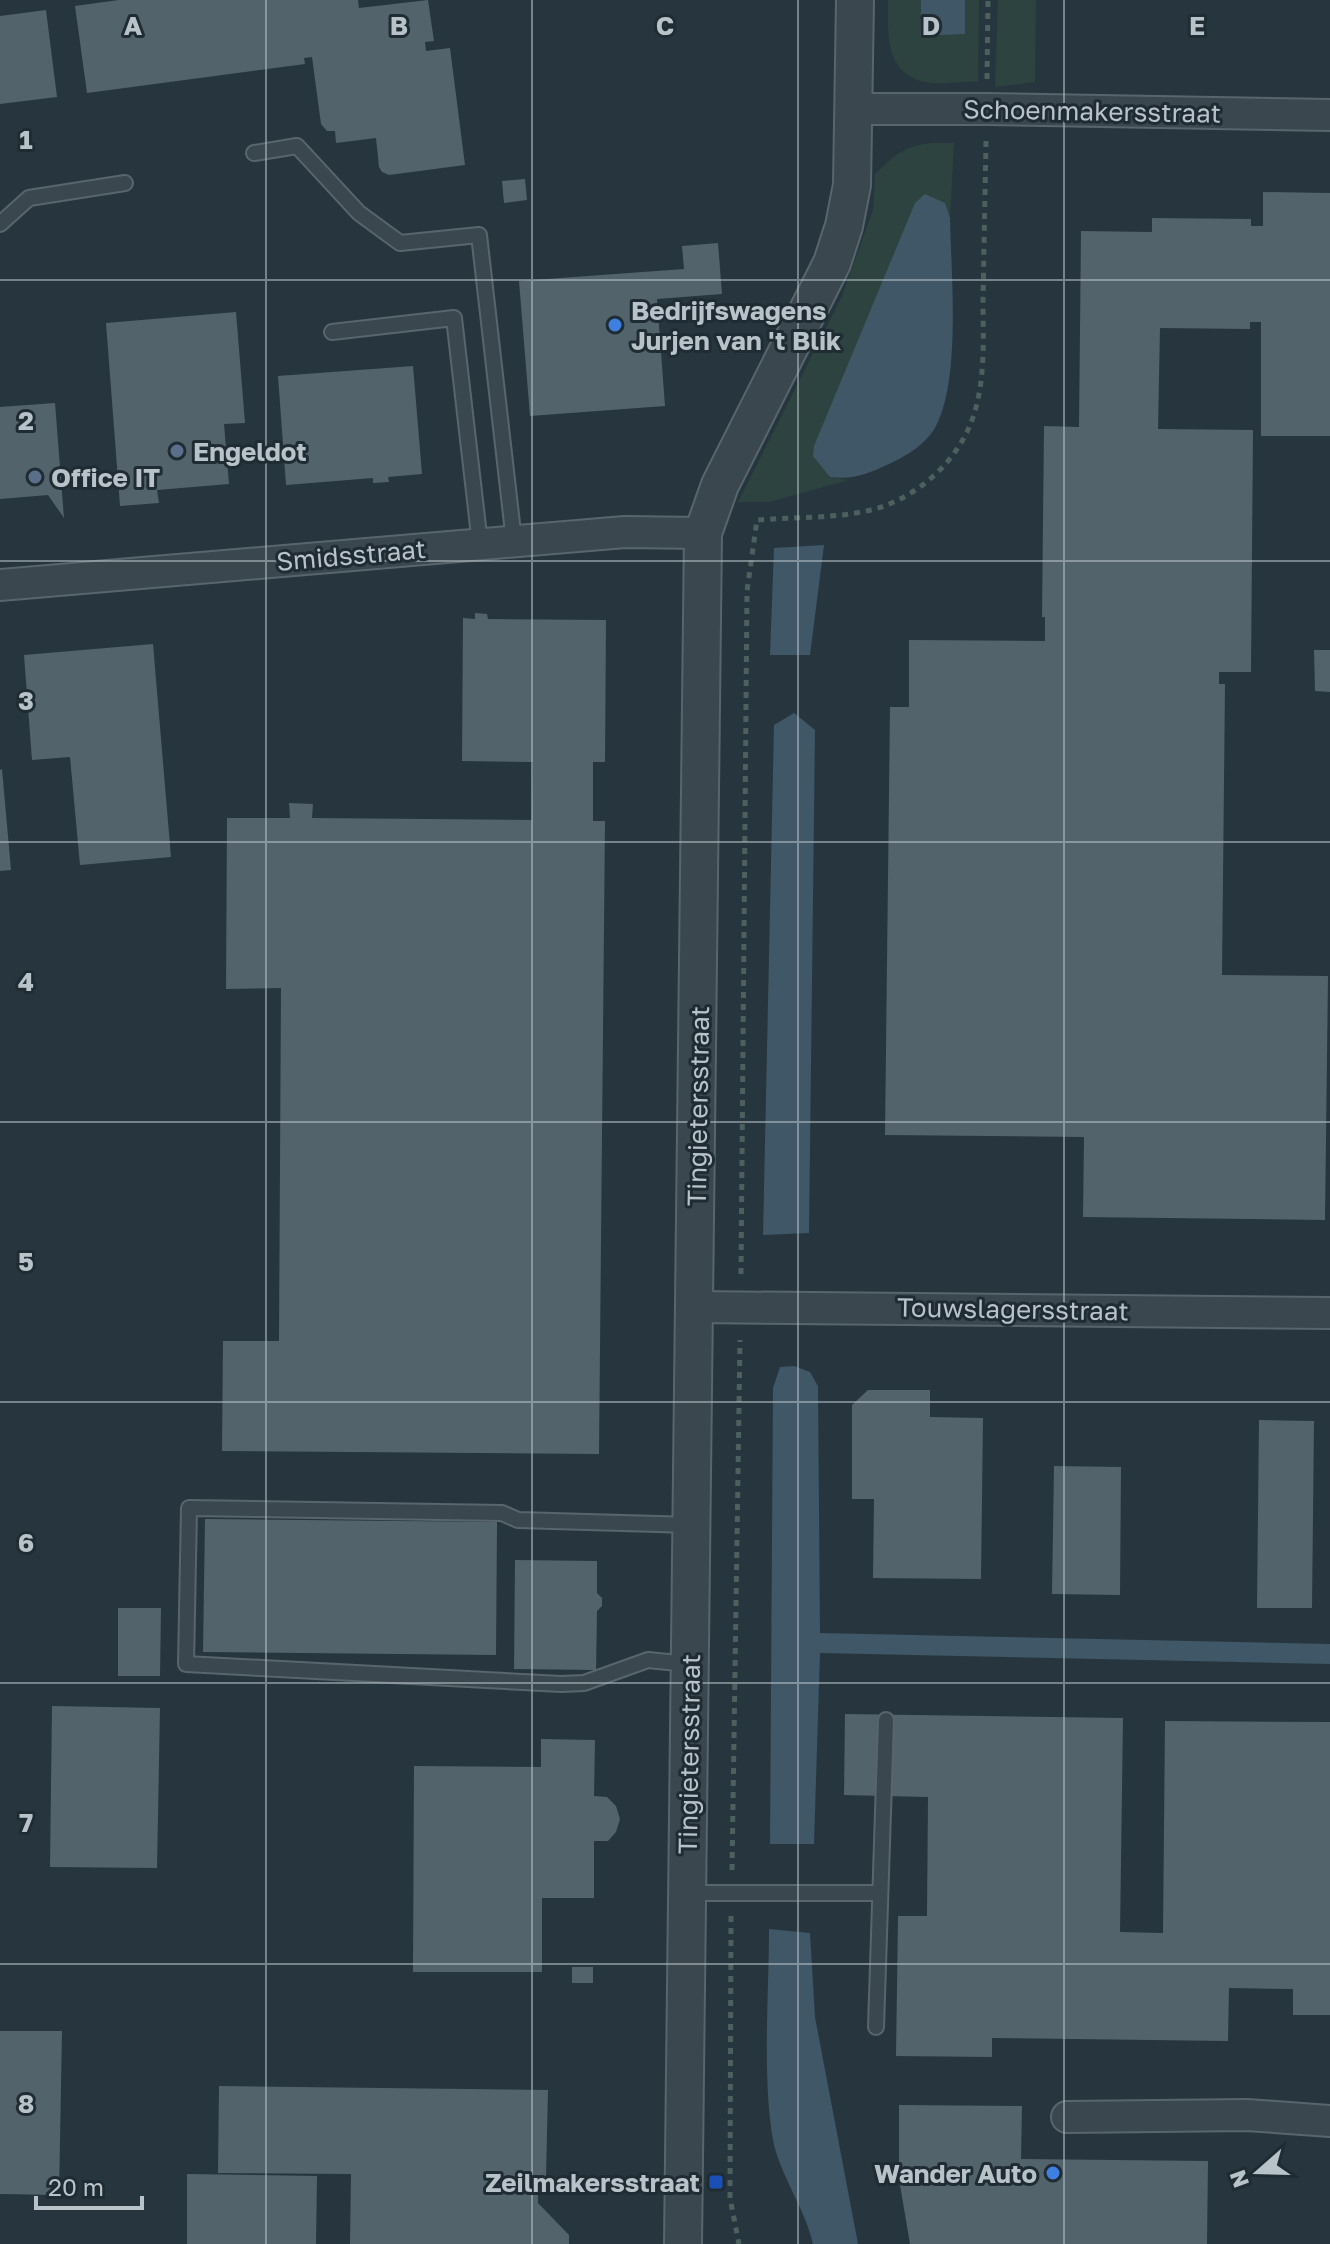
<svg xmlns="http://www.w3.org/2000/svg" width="1330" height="2244" viewBox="0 0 1330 2244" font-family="'Golos Text',sans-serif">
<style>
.green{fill:#2c433f}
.water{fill:#3f5766}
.building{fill:#53636b}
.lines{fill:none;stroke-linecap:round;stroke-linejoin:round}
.service-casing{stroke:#59656c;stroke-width:18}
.minor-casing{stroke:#59656c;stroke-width:34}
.tertiary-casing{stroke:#59656c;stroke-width:40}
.path{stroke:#4c605e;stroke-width:5;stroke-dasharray:6 6;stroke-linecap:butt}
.service{stroke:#3b474f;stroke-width:14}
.minor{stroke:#3b474f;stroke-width:30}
.tertiary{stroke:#3b474f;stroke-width:36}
.grid{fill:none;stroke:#b8c2c9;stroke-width:2;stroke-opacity:0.55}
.shop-dot{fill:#3f7fe0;stroke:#202c34;stroke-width:3}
.service-dot{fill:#5c6f8a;stroke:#202c34;stroke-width:3}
.transit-dot{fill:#1a4fb4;stroke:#202c34;stroke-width:3}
.labels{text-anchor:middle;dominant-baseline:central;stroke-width:6;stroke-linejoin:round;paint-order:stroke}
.street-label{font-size:26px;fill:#b8c2c9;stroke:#202c34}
.poi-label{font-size:26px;font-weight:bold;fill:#b8c2c9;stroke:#202c34;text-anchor:start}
.grid-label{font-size:26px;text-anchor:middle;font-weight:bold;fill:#b8c2c9;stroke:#202c34;stroke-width:6;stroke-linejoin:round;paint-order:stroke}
</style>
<rect width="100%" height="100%" fill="#27363e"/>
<g class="green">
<path d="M888,0H921L920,36L965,33V0H979L978,82C961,81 937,86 921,81C884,70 888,30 888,0Z"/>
<polygon points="998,0 1036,0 1035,82 995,87"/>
<path d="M933,143H954L950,218L945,204L830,477L849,480L769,502H738L842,296L873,210L875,174C896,154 904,146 933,143Z"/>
</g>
<g class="water">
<polygon points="921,0 965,0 965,34 920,36"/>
<path d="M925,194L945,203L950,218C951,273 961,378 936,426C927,443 907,456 889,464C867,474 854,480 830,477L813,456L814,446L915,203Z"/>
<polygon points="824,545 810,655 770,655 774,548"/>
<polygon points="794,713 815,730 809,1233 763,1235 774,725"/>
<polygon points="794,1366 810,1372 818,1386 820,1633 1330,1644 1330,1664 820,1653 814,1844 770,1844 773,1388 780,1367"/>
<path d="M769,1929L810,1933L815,2017L858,2244H813C805,2208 779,2173 773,2140C762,2077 769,1995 769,1929Z"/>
</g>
<g class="building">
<polygon points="119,0 358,0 359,8 428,0 434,41 425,42 426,51 450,48 465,165 389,175 382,172 379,167 376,138 336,143 335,131 327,131 321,124 312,57 304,58 305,64 87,93 75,6"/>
<polygon points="46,10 57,97 0,104 0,16"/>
<polygon points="525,179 527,200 504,203 502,181"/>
<polygon points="1263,192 1330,193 1330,436 1261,436 1261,322 1250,322 1250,329 1160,328 1158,429 1253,430 1251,672 1219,672 1219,684 1225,684 1222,975 1328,976 1325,1220 1083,1217 1084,1137 885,1135 890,707 909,707 909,640 1045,641 1045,617 1042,617 1044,426 1079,427 1081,231 1152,232 1152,218 1251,219 1251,226 1263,226"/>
<polygon points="718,243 722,294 657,299 665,406 530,416 519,281 684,269 682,246"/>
<polygon points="236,312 245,423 224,424 229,484 157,490 159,503 120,506 106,323"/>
<polygon points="413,366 422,474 388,477 389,482 373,483 373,478 286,485 278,376"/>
<polygon points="55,403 64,518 48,495 0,499 0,407"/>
<polygon points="475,613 487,614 488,619 606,620 605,762 593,762 593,821 605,821 599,1454 222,1451 223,1341 279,1341 281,988 226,989 227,818 290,818 289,803 313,804 312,818 532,820 533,762 462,761 463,618 475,619"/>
<polygon points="153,644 171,857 80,865 70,757 32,760 24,655"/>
<polygon points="1314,650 1330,650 1330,692 1315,691"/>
<polygon points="2,769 11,870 0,871 0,770"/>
<polygon points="868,1390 930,1390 930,1417 983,1418 981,1579 873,1578 874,1499 852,1499 852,1405"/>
<polygon points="1259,1420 1314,1421 1312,1608 1257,1608"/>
<polygon points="1054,1466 1121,1467 1120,1595 1052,1594"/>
<polygon points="205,1519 497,1522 496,1655 203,1652"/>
<polygon points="515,1560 597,1561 597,1593 602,1598 602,1606 597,1611 596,1670 514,1669"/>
<polygon points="118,1608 161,1608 160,1676 118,1676"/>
<polygon points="52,1706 160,1708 157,1868 50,1867"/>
<polygon points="845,1714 1123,1718 1120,1932 1163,1933 1165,1721 1330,1722 1330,2015 1293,2015 1293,1989 1229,1988 1228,2041 992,2038 992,2057 896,2056 898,1916 927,1916 928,1797 844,1795"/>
<polygon points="541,1739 595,1740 594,1796 607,1797 616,1806 620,1819 616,1832 608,1841 594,1841 594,1898 542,1898 542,1972 413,1972 414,1766 541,1767"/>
<rect x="572" y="1967" width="21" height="16"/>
<polygon points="0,2031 62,2031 59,2195 0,2194"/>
<polygon points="219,2086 548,2090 546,2177 538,2177 538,2203 569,2235 569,2244 350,2244 351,2174 218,2173"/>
<polygon points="899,2105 1022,2106 1021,2159 1208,2161 1207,2244 910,2244 899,2179"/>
<polygon points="187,2174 317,2176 316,2244 187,2244"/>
</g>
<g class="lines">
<defs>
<g id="service">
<polyline points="254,153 297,146 359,213 400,243 479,235 514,541"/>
<polyline points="0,224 29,198 125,183"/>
<polyline points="332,332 454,318 480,544"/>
<polyline points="688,1664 648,1660 584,1683 561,1684 186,1664 189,1508 502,1513 518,1520 692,1525"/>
<polyline points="688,1893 879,1893"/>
<polyline points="876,2027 886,1720"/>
</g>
<g id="minor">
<polyline points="853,109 986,109 1330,115"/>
<polyline points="0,585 625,532 703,533"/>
<polyline points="696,1307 1330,1313"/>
<polyline points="1067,2117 1247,2115 1330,2121"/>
</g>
<polyline id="tertiary" points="683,2244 703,533 720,485 832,263 844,226 852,185 855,0"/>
</defs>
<use href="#service" class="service-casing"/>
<use href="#minor" class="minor-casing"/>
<use href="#tertiary" class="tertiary-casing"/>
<g class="path">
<polyline points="987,79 988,0"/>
<path d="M741,1274L747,591L757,520C795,517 848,519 884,506C923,492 958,459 972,420C986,382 983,338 983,299C984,246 985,194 986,141"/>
<polyline points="732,1870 740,1340"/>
<polyline points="731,1916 730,2198 739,2244"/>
</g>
<use href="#service" class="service"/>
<use href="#minor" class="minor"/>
<use href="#tertiary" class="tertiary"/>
</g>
<path class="grid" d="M266,0V2244M532,0V2244M798,0V2244M1064,0V2244M0,280H1330M0,561H1330M0,842H1330M0,1122H1330M0,1402H1330M0,1683H1330M0,1964H1330"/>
<g class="shop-dot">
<circle cx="615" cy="325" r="8"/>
<circle cx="1053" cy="2173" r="8"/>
</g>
<g class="service-dot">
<circle cx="177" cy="451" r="8"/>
<circle cx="35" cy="477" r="8"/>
</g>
<rect class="transit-dot" x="708" y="2174" width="16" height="16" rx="4"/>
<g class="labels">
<g class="street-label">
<text transform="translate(1092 111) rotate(1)">Schoenmakersstraat</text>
<text transform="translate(351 555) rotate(-5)">Smidsstraat</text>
<text transform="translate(698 1106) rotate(-89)">Tingietersstraat</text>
<text transform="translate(1013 1309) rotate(1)">Touwslagersstraat</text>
<text transform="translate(689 1754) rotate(-89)">Tingietersstraat</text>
</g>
<g class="poi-label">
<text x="631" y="310">Bedrijfswagens<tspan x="631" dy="30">Jurjen van 't Blik</tspan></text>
<text x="193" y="451">Engeldot</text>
<text x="51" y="477">Office IT</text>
<text x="1037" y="2173" text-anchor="end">Wander Auto</text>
<text x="700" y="2182" text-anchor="end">Zeilmakersstraat</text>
</g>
</g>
<g class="grid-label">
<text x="133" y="35">A</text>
<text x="399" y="35">B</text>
<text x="665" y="35">C</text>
<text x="931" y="35">D</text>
<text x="1197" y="35">E</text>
<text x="26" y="149">1</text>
<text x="26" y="430">2</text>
<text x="26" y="710">3</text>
<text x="26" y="991">4</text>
<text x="26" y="1271">5</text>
<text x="26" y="1552">6</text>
<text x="26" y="1832">7</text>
<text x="26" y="2113">8</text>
</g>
<g transform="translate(1258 2172) rotate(250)" stroke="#202c34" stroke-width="6" paint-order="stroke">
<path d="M0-6L14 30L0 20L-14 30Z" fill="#b8c2c9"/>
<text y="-12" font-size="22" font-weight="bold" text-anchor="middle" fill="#b8c2c9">N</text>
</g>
<path d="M36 2196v12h106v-12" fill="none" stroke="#b8c2c9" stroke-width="4"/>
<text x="48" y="2196" font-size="24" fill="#b8c2c9" stroke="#202c34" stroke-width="6" paint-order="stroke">20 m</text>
</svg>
